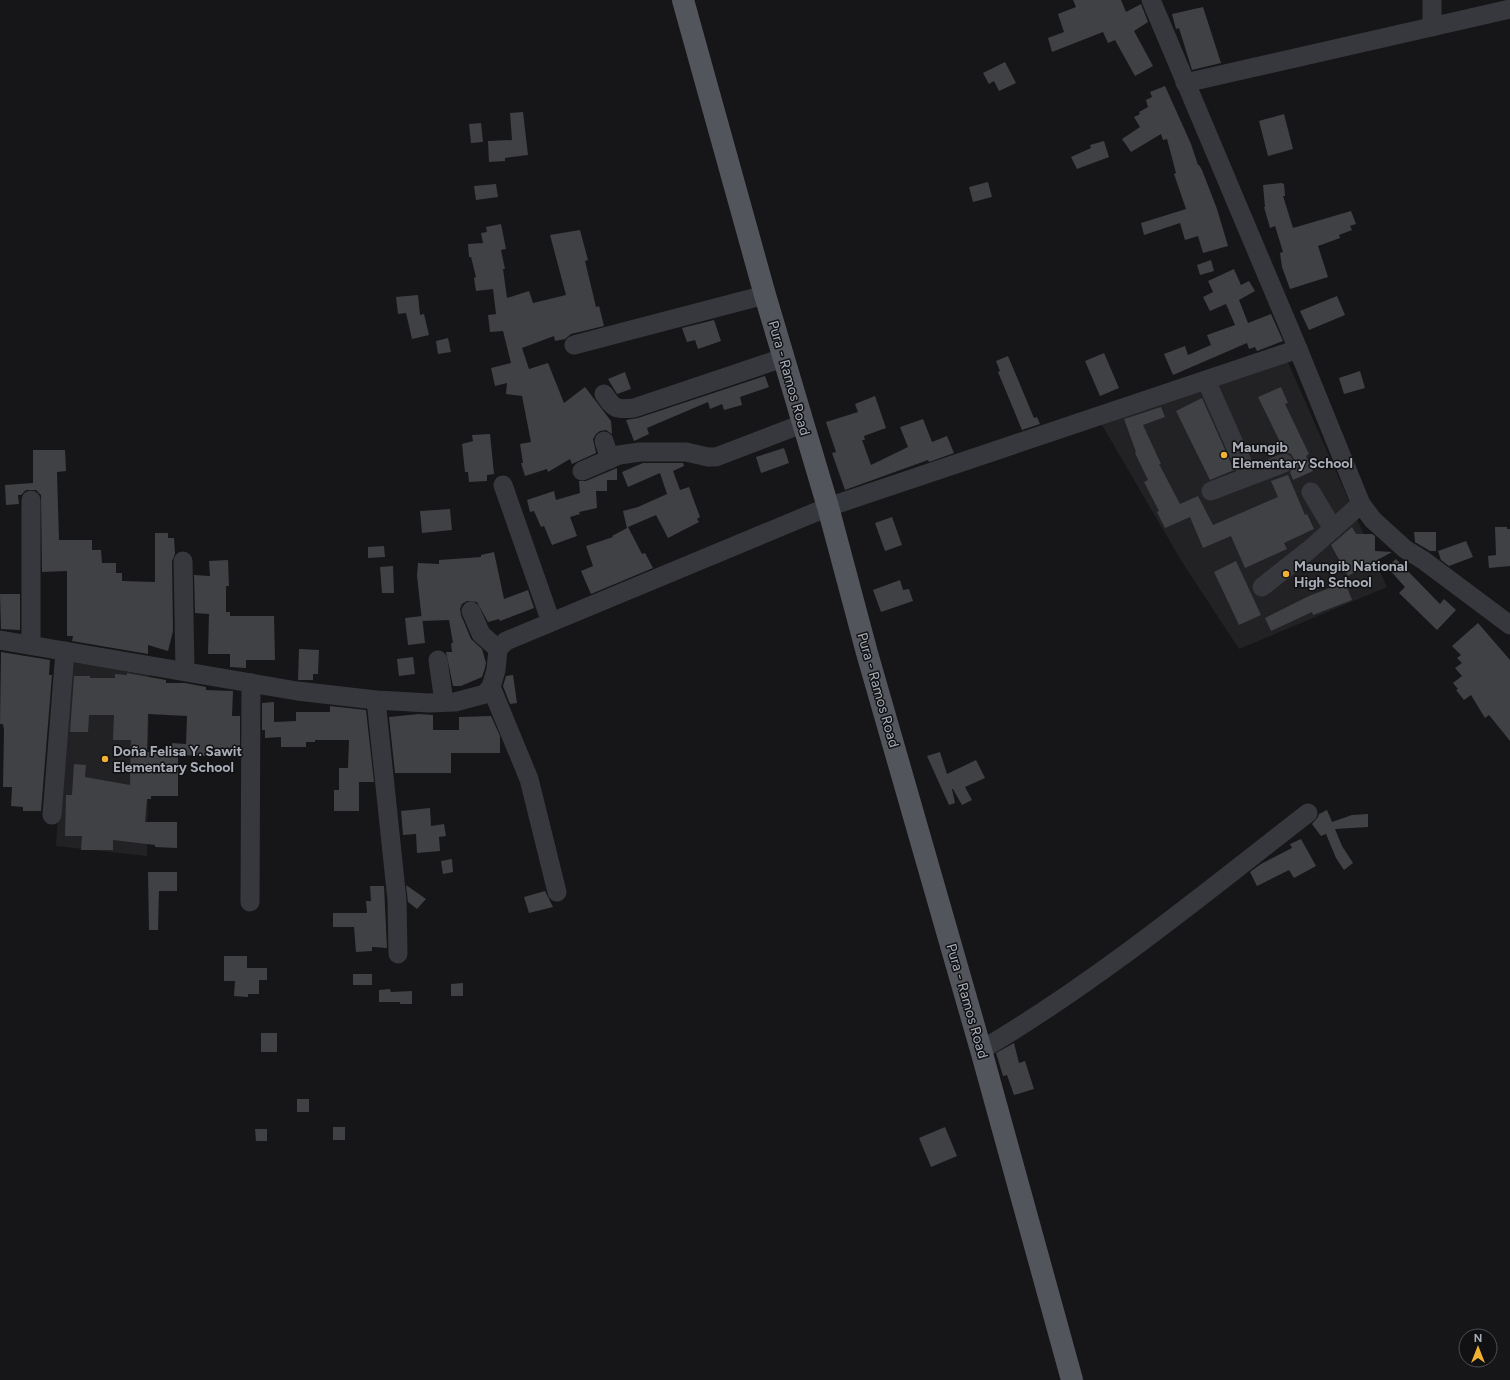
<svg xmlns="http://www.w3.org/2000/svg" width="1510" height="1380" viewBox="0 0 1510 1380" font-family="Figtree,sans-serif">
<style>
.built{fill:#222225}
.building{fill:#404145;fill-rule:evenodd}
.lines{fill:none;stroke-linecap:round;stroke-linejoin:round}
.minor{stroke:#37383d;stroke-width:19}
.major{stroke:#53555c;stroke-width:22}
.poi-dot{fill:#f2b134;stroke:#111113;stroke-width:1.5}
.labels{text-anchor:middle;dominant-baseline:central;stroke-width:3;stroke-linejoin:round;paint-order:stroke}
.street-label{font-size:14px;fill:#a8adb8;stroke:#111113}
.poi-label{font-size:14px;font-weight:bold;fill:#a8adb8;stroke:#111113;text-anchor:start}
</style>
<rect width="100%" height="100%" fill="#161618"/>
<g class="built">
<polygon points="1286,358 1387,587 1239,649 1182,562 1099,420"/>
<polygon points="68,662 149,672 147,856 56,846"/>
</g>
<g class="building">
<polygon points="1073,0 1121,0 1126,12 1141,4 1148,22 1134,31 1153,66 1135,76 1115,40 1108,43 1103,32 1052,52 1048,38 1064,32 1058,14 1076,7"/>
<polygon points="1203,7 1221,63 1192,70 1179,28 1176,29 1172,14"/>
<polygon points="1005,62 1016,83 999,91 994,81 989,84 983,73"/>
<polygon points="1165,86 1191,144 1198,165 1199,165 1202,170 1217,209 1228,246 1203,253 1198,236 1185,240 1180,223 1144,235 1141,223 1186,209 1174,174 1176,173 1167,139 1163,140 1161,134 1131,152 1122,139 1140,127 1134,117 1140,114 1139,112 1148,107 1146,100 1152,97 1150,92"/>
<polygon points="523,112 528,155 505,158 505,161 489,162 488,141 512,140 510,113"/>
<polygon points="1284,114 1293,149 1268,156 1259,121"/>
<polygon points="481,123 483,142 471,143 469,124"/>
<polygon points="1104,141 1109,157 1077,169 1071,157 1091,148 1090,145"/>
<polygon points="988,182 992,197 973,202 969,187"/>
<polygon points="1281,183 1284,184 1285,196 1283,196 1293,228 1351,211 1356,224 1350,226 1352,230 1339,235 1340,238 1318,246 1328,277 1290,289 1282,267 1280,253 1283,252 1275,226 1270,228 1264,207 1265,207 1263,185"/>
<polygon points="496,184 498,197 476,200 474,186"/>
<polygon points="501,224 506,249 501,250 505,269 503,269 507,298 529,291 533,303 566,295 550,235 580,230 588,260 585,261 596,307 599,306 604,326 571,334 565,339 555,341 554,336 522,348 529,369 548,363 564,403 585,387 611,421 612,434 606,430 600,431 596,434 593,439 596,453 572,464 570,459 548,472 547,469 525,476 521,463 523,463 520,444 531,442 522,396 506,394 507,383 495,386 491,368 511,363 503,331 490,332 488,315 496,314 493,289 476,291 474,278 476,277 471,257 469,257 468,244 483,243 481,233 487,232 486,227"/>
<polygon points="1211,260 1214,271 1200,275 1197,265"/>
<polygon points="1234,269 1241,285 1249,281 1255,291 1239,300 1248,323 1271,314 1283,341 1257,351 1255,347 1249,349 1247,343 1173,375 1164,354 1185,346 1188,355 1211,345 1207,335 1235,325 1226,304 1210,311 1203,297 1213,292 1208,281"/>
<polygon points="418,295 420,315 424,314 429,335 412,339 406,313 398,314 396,297"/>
<polygon points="1337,296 1345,315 1309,330 1300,311"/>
<polygon points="714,320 721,341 698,349 695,340 687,342 682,328"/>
<polygon points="448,338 451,352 438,354 436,341"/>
<polygon points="1104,353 1119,388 1100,396 1085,361"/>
<polygon points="1008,356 1034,418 1037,417 1040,424 1022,430 998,372 1000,371 996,361"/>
<polygon points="1360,371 1365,388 1344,394 1339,378"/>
<polygon points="625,372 631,389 617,394 608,379"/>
<polygon points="765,376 769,387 740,397 742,405 724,410 722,404 710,409 708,402 647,428 649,434 634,441 626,420 638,418"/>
<polygon points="1281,387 1288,403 1285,404 1309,454 1306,456 1313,471 1293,480 1290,472 1295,465 1294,459 1291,454 1285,452 1258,397"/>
<polygon points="875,396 886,428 864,436 865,440 862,440 871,465 908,447 900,427 923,419 932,442 947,436 954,453 929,462 928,460 845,490 832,453 836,452 826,422 858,412 855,404"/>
<polygon points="1202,398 1234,470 1210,480 1176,411"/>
<polygon points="1161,407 1165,417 1143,425 1161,464 1159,464 1180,504 1198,496 1213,525 1278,497 1271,481 1288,475 1305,515 1307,514 1314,529 1284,543 1287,549 1245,568 1231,536 1203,548 1190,517 1165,528 1157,512 1159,511 1144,482 1148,480 1135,453 1136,452 1124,419"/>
<polygon points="490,434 494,474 487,475 487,481 469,482 468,472 465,472 462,444 473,441 472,435"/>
<polygon points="784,448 789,463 761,473 756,457"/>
<polygon points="33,450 65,450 66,471 57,472 59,540 92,540 92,550 101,550 102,563 116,563 116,573 122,573 122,581 155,582 155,533 168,533 168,538 174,538 175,554 172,561 173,631 168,651 148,645 148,654 72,641 73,636 67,636 67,571 42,572 41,495 36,490 26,490 21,495 18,495 19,504 6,505 5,485 33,483"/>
<polygon points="643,463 683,463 684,466 673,471 680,490 689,487 700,517 697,519 699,522 668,538 656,515 628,527 642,554 645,553 653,568 591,594 581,571 593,566 586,546 613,537 612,536 627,528 623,511 638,507 667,494 660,473 628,487 622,472"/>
<polygon points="617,468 617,480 607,480 607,491 596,491 597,508 579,512 580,514 570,517 577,536 552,545 544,526 541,527 534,511 530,512 527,500 554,491 556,500 580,493 579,481 586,481"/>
<polygon points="450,509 452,530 422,533 420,511"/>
<polygon points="892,517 902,545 885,551 875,523"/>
<polygon points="1352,527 1356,534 1372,534 1375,536 1375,551 1392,552 1348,576 1331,545"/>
<polygon points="1495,527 1507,527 1507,529 1510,529 1510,566 1489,568 1488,556 1496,555"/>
<polygon points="1414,532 1436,532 1436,551 1430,551 1415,542"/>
<polygon points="1466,541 1473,557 1449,566 1441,560 1438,551"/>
<polygon points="384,546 385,557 368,558 368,547"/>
<polygon points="494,552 504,599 528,590 534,608 500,621 499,619 488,622 477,602 467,601 462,604 460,609 461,615 471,639 482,649 486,663 485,668 482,677 461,686 453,686 446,652 452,652 451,643 453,643 449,620 422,621 417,576 418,563 439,564 439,560 481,557 481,555"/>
<polygon points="1396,559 1440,604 1444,599 1456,610 1437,630 1399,593 1405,587 1387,567"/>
<polygon points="228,560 229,586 226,586 226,612 230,612 230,616 274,616 275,660 246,660 246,668 230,667 230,654 208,654 209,614 195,613 194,575 210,576 209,561"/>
<polygon points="1236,561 1261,615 1239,625 1214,572"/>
<polygon points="393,566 394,593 382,593 380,567"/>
<polygon points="900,580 903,590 909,589 913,601 881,612 873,590"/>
<polygon points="1345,582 1352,600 1313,615 1312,612 1271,631 1265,618 1309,596"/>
<polygon points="0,594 20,594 20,630 1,629"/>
<polygon points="422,616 425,643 408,645 405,618"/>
<polygon points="1478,623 1510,660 1510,741 1489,715 1485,718 1471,695 1464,700 1456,690 1458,689 1453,683 1462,676 1455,668 1462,663 1457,658 1461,655 1452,646"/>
<polygon points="299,649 319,650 318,674 313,674 313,680 298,680"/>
<polygon points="1,652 50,660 49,675 52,675 41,811 23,811 23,807 11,806 12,787 3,787 4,730 3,724 0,724"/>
<polygon points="413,657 415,674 399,676 397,659"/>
<path d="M127,673L166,680V683H185L206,687V690L233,691L232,716H240V757L178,755V796H151V799H147L145,822H177V848L155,847V845L113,840V850H81L82,836H65L66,795H72L74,764L86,765L85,777L130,785L131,740H113L114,715H89L88,732H70L74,676H90V678H115V674L127,675ZM148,714L187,716L186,744L172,743V752H147Z"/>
<polygon points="513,675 517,703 510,704 503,686 506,676"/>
<polygon points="274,702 274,722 296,721 296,712 330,712 330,706 366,710 374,782 359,782 359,811 334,811 334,790 339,790 339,768 348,768 349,740 315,740 315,742 306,742 306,747 281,747 281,737 265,738 265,730 262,730 262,703"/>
<polygon points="419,714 433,715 433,730 459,730 459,717 491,716 500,736 500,753 451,753 451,773 395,773 389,717"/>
<polygon points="940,752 947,774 976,760 985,778 965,787 972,800 962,805 953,789 952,789 955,803 949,805 927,756"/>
<polygon points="430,808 431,826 444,824 446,836 439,837 440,851 417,853 416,834 403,835 401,811"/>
<polygon points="1327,810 1332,822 1352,815 1368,814 1368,827 1335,829 1342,846 1353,863 1344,870 1336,858 1326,834 1321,836 1312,824 1318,817 1319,814"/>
<polygon points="1301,839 1316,866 1294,878 1289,870 1257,886 1250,872 1261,864 1292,848 1290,844"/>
<polygon points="452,859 453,872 443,874 441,861"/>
<polygon points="148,872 177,872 177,891 159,891 158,930 149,930"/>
<polygon points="406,885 426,899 417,909 408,902"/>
<polygon points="370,886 384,886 387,948 372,947 372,951 356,952 354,927 333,927 333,913 367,913 366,901 371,901"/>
<polygon points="545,891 553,907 529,913 524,897"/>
<polygon points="224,956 247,956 247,968 267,968 267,980 259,980 259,994 248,994 248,997 234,996 235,981 224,981"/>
<rect x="353" y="974" width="19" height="11"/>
<polygon points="463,983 463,996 451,996 451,984"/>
<polygon points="390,989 391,992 412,991 412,1004 400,1004 400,1002 379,1002 379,990"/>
<rect x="261" y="1033" width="16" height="19"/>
<polygon points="1014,1043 1019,1063 1025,1061 1034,1089 1014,1095 1007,1075 1003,1076 996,1053"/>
<rect x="297" y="1099" width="12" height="13"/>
<rect x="333" y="1127" width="12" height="13"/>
<polygon points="945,1127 957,1156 931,1167 919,1138"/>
<polygon points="255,1129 267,1129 267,1141 256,1141"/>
</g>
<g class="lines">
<g class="minor">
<polyline points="1151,0 1298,349 1361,504 1373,520 1405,549 1423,560 1510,625"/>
<polyline points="1432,0 1432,27"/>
<polyline points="1185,83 1510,9"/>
<polyline points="574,345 765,295"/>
<polyline points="1206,380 1248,475"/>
<path d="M604,394C614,409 616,410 634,408L783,358"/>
<polyline points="604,441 610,459"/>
<polyline points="582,471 619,455 640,452 686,452 708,457 716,457 802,424"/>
<polyline points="503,485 551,622"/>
<polyline points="1211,491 1284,463"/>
<polyline points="1311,492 1333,529"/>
<polyline points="183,561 185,671"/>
<polyline points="1262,587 1309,550 1361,504"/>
<polyline points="471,611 481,634 498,649"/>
<polyline points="0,640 297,691 376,700 429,703 455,702 485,694 491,687 496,670 498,649 506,641 828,507 1298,349"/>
<polyline points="31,645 31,500"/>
<polyline points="438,660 444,702"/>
<polyline points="491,687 529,779 557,892"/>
<polyline points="376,700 397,900 398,954"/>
<polyline points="52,815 65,651"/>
<polyline points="250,902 251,683"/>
<path d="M981,1050C1097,982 1202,895 1308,813"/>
</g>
<polyline class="major" points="683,0 765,295 828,507 867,653 981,1050 1072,1380"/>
</g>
<g class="poi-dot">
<circle cx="1224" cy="455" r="4"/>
<circle cx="1286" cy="574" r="4"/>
<circle cx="105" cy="759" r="4"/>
</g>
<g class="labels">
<g class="street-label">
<text transform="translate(789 378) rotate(74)">Pura - Ramos Road</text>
<text transform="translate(878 690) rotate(74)">Pura - Ramos Road</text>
<text transform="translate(967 1001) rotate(74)">Pura - Ramos Road</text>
</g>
<g class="poi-label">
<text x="1232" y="447">Maungib<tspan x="1232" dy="16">Elementary School</tspan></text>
<text x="1294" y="566">Maungib National<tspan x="1294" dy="16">High School</tspan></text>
<text x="113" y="751">Doña Felisa Y. Sawit<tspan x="113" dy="16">Elementary School</tspan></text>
</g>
</g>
<g transform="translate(1478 1348)"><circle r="19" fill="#111113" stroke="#4d4f55"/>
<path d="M0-3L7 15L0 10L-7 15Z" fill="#f2b134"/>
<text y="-6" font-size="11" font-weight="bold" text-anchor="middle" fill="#a8adb8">N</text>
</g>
</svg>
